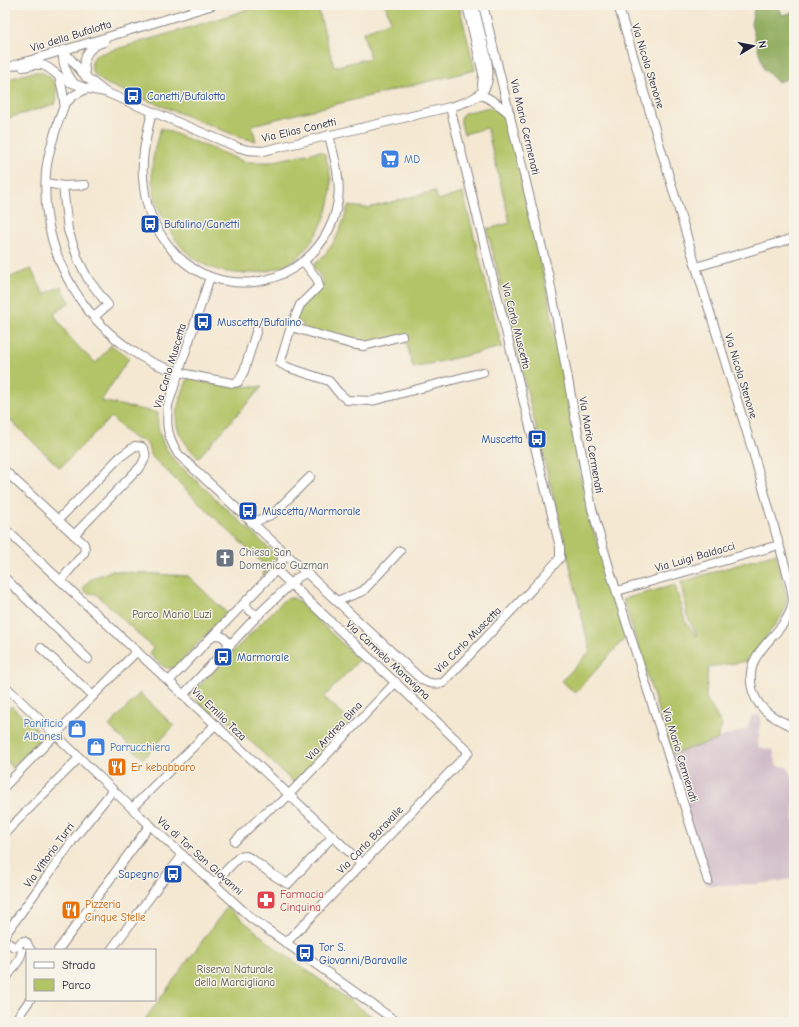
<svg xmlns="http://www.w3.org/2000/svg" width="799" height="1027" viewBox="0 0 799 1027" font-family="'Comic Neue',sans-serif">
<style>
.industrial{fill:#d1bdc9}
.green{fill:#b3c467;stroke:#6a7351}
.forest{fill:#8eaa5c;stroke:#58664c}
.lines{fill:none;stroke-linecap:round;stroke-linejoin:round}
.minor-casing{stroke:#8b8586;stroke-width:10}
.minor{stroke:#fff;stroke-width:8}
.labels{text-anchor:middle;dominant-baseline:central;stroke-width:3;stroke-linejoin:round;paint-order:stroke}
.street-label{font-size:11px;fill:#22223b;stroke:#f7f3e8}
.transit-label{font-size:11px;fill:#164399;stroke:#f7f3e8;text-anchor:start}
.shop-label{font-size:11px;fill:#366cbe;stroke:#f7f3e8;text-anchor:start}
.worship-label{font-size:11px;fill:#5b616d;stroke:#f7f3e8;text-anchor:start}
.park-label{font-size:11px;fill:#4e5348;stroke:#f7f3e8}
.food-label{font-size:11px;fill:#c56008;stroke:#f7f3e8;text-anchor:start}
.health-label{font-size:11px;fill:#be3a42;stroke:#f7f3e8;text-anchor:start}
</style>
<rect width="100%" height="100%" fill="#f7f3e8"/>
<filter id="ink" filterUnits="userSpaceOnUse"><feTurbulence type="fractalNoise" baseFrequency=".025" numOctaves="2"/><feDisplacementMap in="SourceGraphic" scale="8" xChannelSelector="R" yChannelSelector="G"/><feConvolveMatrix kernelMatrix="1 2 1 2 8 2 1 2 1" color-interpolation-filters="sRGB"/></filter>
<filter id="wash" filterUnits="userSpaceOnUse"><feTurbulence type="fractalNoise" baseFrequency=".012" numOctaves="4" result="noise"/><feDisplacementMap in="SourceGraphic" scale="16" xChannelSelector="R" yChannelSelector="G"/><feGaussianBlur stdDeviation="0.9" result="paint"/><feColorMatrix in="noise" values="0 0 0 0 0 0 0 0 0 0 0 0 0 0 0 0 0 1.4 0 .05"/><feComposite in="paint" operator="in"/></filter>
<g filter="url(#wash)">
<rect width="100%" height="100%" fill="#f4e8d2"/>
<polygon class="industrial" points="761,715 758,747 773,750 777,766 788,767 794,782 794,879 757,884 707,885 665,756 747,729 751,716"/>
<g class="green">
<path d="M259,5H317L334,67L370,58L363,32L391,21L385,5H459L475,70L252,125L256,141L242,138L109,85C96,78 85,69 96,55L228,16Z"/>
<path d="M33,72C52,70 61,88 55,104L5,119V80Z"/>
<path d="M490,107L501,111L508,124L548,295L587,511L627,636L575,693L562,681L590,651L565,544L487,229L510,223L487,128L464,134C462,127 458,119 464,113Z"/>
<path d="M161,128L245,162H270L320,151L325,154C328,166 332,178 331,190C330,205 325,220 317,233C311,242 304,252 296,259C289,264 279,268 271,270C243,277 211,274 188,254C180,246 173,237 168,227C148,195 148,163 161,128Z"/>
<path d="M435,191L438,200L463,193L502,347L413,368L406,340L363,350L302,331L303,323L293,321L301,303L323,288L322,279L313,266C332,250 342,230 348,206L368,208Z"/>
<path d="M31,269L44,294L61,286L70,302L54,314C65,333 79,349 96,363L111,345L129,358L101,401L158,413C156,432 163,446 175,461L275,554C278,563 269,569 263,576L264,570L261,562L150,455C148,436 139,443 131,436C124,430 118,424 111,417L60,468L5,415V279Z"/>
<path d="M189,375L220,385L262,387L198,458C166,423 175,415 189,375Z"/>
<polygon points="776,553 787,598 785,609 781,617 748,661 708,667 706,698 722,725 717,740 672,754 623,599 675,585 685,621 697,637 696,633 687,616 681,582"/>
<path d="M111,571L188,576L227,613L175,667C164,672 156,660 149,653L153,648L96,594C90,593 86,595 83,588C88,578 101,575 111,571Z"/>
<path d="M289,598H293L298,601L359,660L324,697L351,722L294,783L217,709L211,714C201,704 189,698 201,684L284,600Z"/>
<polygon points="140,693 174,726 143,759 109,726"/>
<polygon points="11,706 45,736 12,768 5,758 5,712"/>
<polygon points="227,907 278,950 380,1022 143,1022"/>
</g>
<polygon class="forest" points="755,5 780,5 779,6 782,15 794,12 792,5 794,5 794,77 777,82 764,69 751,24"/>
</g>
<g filter="url(#ink)">
<g class="lines">
<defs>
<g id="minor">
<polyline points="467,5 483,74 482,86"/>
<polyline points="483,5 549,277 592,509 611,574 708,881"/>
<path d="M618,5L696,267L753,452L791,587C792,593 794,600 792,606C784,638 740,650 753,692C759,711 777,720 794,727"/>
<path d="M63,50L86,77L105,92L237,147L248,150L263,151L450,107C486,97 494,88 485,50C481,35 477,20 474,5"/>
<path d="M63,50C62,62 65,72 73,82"/>
<path d="M23,67C29,66 36,64 42,65C50,67 54,73 60,77C74,85 89,90 105,92"/>
<polyline points="5,68 213,5"/>
<path d="M59,76C61,85 65,96 64,106C62,112 59,119 57,126C52,142 47,157 46,173C40,247 77,317 140,356C168,373 202,377 233,383L238,382L244,371L257,329"/>
<path d="M86,77C82,59 85,48 104,42"/>
<path d="M479,94C492,99 500,105 510,114"/>
<polyline points="64,105 73,96 86,89"/>
<path d="M152,112C146,137 140,161 144,187C148,225 176,267 214,278C270,296 330,259 338,200C341,178 334,157 329,135"/>
<polyline points="46,183 63,186 85,185"/>
<polyline points="63,186 68,230 78,259 88,279 108,305 94,317"/>
<polyline points="304,262 317,279 319,286 300,305 291,327 280,363 287,367 329,381 338,392 347,400 372,401 483,372"/>
<polyline points="696,267 794,238"/>
<path d="M210,277L168,405C166,426 167,435 178,454L421,679C429,684 434,684 443,683L532,589L560,558V547L450,107"/>
<polyline points="291,327 351,344 364,346 402,336"/>
<polyline points="5,471 84,544 85,549 84,553 61,580"/>
<path d="M58,520L120,457L135,446L142,447C148,454 145,459 141,466L74,535"/>
<polyline points="252,523 273,514 310,477"/>
<polyline points="5,529 204,714 362,864"/>
<polyline points="276,570 469,752 286,943"/>
<polyline points="5,578 88,659"/>
<polyline points="617,591 779,545"/>
<polyline points="337,601 363,591 400,551"/>
<path d="M246,602C246,610 252,613 259,615"/>
<path d="M214,635C221,635 223,636 228,642L227,649"/>
<polyline points="41,648 93,696"/>
<polyline points="169,681 276,570 282,561 282,551"/>
<polyline points="5,686 140,816 251,918 397,1022"/>
<polyline points="183,695 261,612 297,578 306,573"/>
<polyline points="5,786 137,651"/>
<polyline points="132,808 215,725"/>
<polyline points="5,833 79,758"/>
<polyline points="235,841 269,809 281,803 396,682"/>
<polyline points="214,883 239,857 246,856 252,859 270,873 288,884 333,836"/>
<polyline points="5,935 76,836 113,790"/>
<polyline points="5,941 14,947 18,946"/>
<polyline points="18,946 21,942 24,941 27,943 29,948 31,950"/>
<polyline points="58,950 150,825"/>
<polyline points="111,950 159,885 183,855"/>
<polyline points="5,980 19,960 22,952"/>
<polyline points="14,1022 30,1000"/>
</g>
</defs>
<use href="#minor" class="minor-casing"/>
<use href="#minor" class="minor"/>
</g>
</g>
<defs>
<symbol id="bus-square" viewBox="-11 -11 22 22"><rect x="-9" y="-9" width="18" height="18" rx="4" fill="#1a4fb4" stroke="#f7f3e8"/><path d="M-5-6H5V4H4V6H2V4H-2V6H-4V4H-5ZM-3.5-4V0h7V-4ZM-3.5 1.2v1.5H-2V1.2ZM2 1.2v1.5H3.5V1.2Z" fill="#fff"/></symbol>
<symbol id="supermarket-square" viewBox="-11 -11 22 22"><rect x="-9" y="-9" width="18" height="18" rx="4" fill="#3f7fe0" stroke="#f7f3e8"/><path d="M-6-5.5h2.5l.6 2H6L4.5 2H-2.5L-4.4-4H-6ZM-1.5 3.2a1.3 1.3 0 1 0 .1 0ZM3 3.2a1.3 1.3 0 1 0 .1 0Z" fill="#fff"/></symbol>
<symbol id="church-square" viewBox="-11 -11 22 22"><rect x="-9" y="-9" width="18" height="18" rx="4" fill="#6b7280" stroke="#f7f3e8"/><path d="M-1.2-6h2.4v3.5h3.3v2.4h-3.3V6h-2.4V-.1h-3.3v-2.4h3.3Z" fill="#fff"/></symbol>
<symbol id="shop-square" viewBox="-11 -11 22 22"><rect x="-9" y="-9" width="18" height="18" rx="4" fill="#3f7fe0" stroke="#f7f3e8"/><path d="M-5-2.5h2.3a2.7 3.5 0 0 1 5.4 0H5L5.5 6h-11ZM-1.5-2.5h3a1.5 2.3 0 0 0-3 0Z" fill="#fff"/></symbol>
<symbol id="restaurant-square" viewBox="-11 -11 22 22"><rect x="-9" y="-9" width="18" height="18" rx="4" fill="#e8710a" stroke="#f7f3e8"/><path d="M-5-6h1v4h1v-4h1v4h1v-4h1v5L-1.5 .5V6h-2V.5L-5-1ZM5-6V6H3V1.5H1.5Q1.5-4 5-6Z" fill="#fff"/></symbol>
<symbol id="pharmacy-square" viewBox="-11 -11 22 22"><rect x="-9" y="-9" width="18" height="18" rx="4" fill="#e0444e" stroke="#f7f3e8"/><path d="M-2-6h4v4h4v4h-4v4h-4v-4h-4v-4h4Z" fill="#fff"/></symbol>
</defs>
<g fill-rule="evenodd">
<use href="#bus-square" x="122" y="85" width="22" height="22"/>
<use href="#supermarket-square" x="379" y="148" width="22" height="22"/>
<use href="#bus-square" x="139" y="213" width="22" height="22"/>
<use href="#bus-square" x="192" y="311" width="22" height="22"/>
<use href="#bus-square" x="526" y="428" width="22" height="22"/>
<use href="#bus-square" x="237" y="500" width="22" height="22"/>
<use href="#church-square" x="214" y="547" width="22" height="22"/>
<use href="#bus-square" x="212" y="646" width="22" height="22"/>
<use href="#shop-square" x="66" y="718" width="22" height="22"/>
<use href="#shop-square" x="85" y="736" width="22" height="22"/>
<use href="#restaurant-square" x="106" y="756" width="22" height="22"/>
<use href="#bus-square" x="162" y="863" width="22" height="22"/>
<use href="#pharmacy-square" x="255" y="889" width="22" height="22"/>
<use href="#restaurant-square" x="60" y="899" width="22" height="22"/>
<use href="#bus-square" x="294" y="942" width="22" height="22"/>
</g>
<g class="labels">
<g class="street-label">
<text transform="translate(71 36) rotate(-17)">Via della Bufalotta</text>
<text transform="translate(648 66) rotate(73)">Via Nicola Stenone</text>
<text transform="translate(525 127) rotate(77)">Via Mario Cermenati</text>
<text transform="translate(299 130) rotate(-13)">Via Elias Canetti</text>
<text transform="translate(516 326) rotate(76)">Via Carlo Muscetta</text>
<text transform="translate(170 366) rotate(-73)">Via Carlo Muscetta</text>
<text transform="translate(741 376) rotate(73)">Via Nicola Stenone</text>
<text transform="translate(591 445) rotate(80)">Via Mario Cermenati</text>
<text transform="translate(695 557) rotate(-16)">Via Luigi Baldacci</text>
<text transform="translate(468 640) rotate(-45)">Via Carlo Muscetta</text>
<text transform="translate(388 660) rotate(43)">Via Carmelo Maravigna</text>
<text transform="translate(219 714) rotate(44)">Via Emilio Teza</text>
<text transform="translate(334 731) rotate(-47)">Via Andrea Bina</text>
<text transform="translate(680 755) rotate(73)">Via Mario Cermenati</text>
<text transform="translate(370 840) rotate(-46)">Via Carlo Baravalle</text>
<text transform="translate(49 855) rotate(-54)">Via Vittorio Turri</text>
<text transform="translate(200 856) rotate(42)">Via di Tor San Giovanni</text>
</g>
<g class="transit-label">
<text x="147" y="96">Canetti/Bufalotta</text>
<text x="164" y="224">Bufalino/Canetti</text>
<text x="217" y="322">Muscetta/Bufalino</text>
<text x="523" y="439" text-anchor="end">Muscetta</text>
<text x="262" y="511">Muscetta/Marmorale</text>
<text x="237" y="657">Marmorale</text>
<text x="159" y="874" text-anchor="end">Sapegno</text>
<text x="319" y="947">Tor S.<tspan x="319" dy="13">Giovanni/Baravalle</tspan></text>
</g>
<g class="shop-label">
<text x="404" y="159">MD</text>
<text x="63" y="723" text-anchor="end">Panificio<tspan x="63" dy="13">Albanesi</tspan></text>
<text x="110" y="747">Parrucchiera</text>
</g>
<g class="worship-label">
<text x="239" y="552">Chiesa San<tspan x="239" dy="13">Domenico Guzman</tspan></text>
</g>
<g class="park-label">
<text x="172" y="614">Parco Mario Luzi</text>
<text x="235" y="969">Riserva Naturale<tspan x="235" dy="13">della Marcigliana</tspan></text>
</g>
<g class="food-label">
<text x="131" y="767">Er kebabbaro</text>
<text x="85" y="904">Pizzeria<tspan x="85" dy="13">Cinque Stelle</tspan></text>
</g>
<g class="health-label">
<text x="280" y="894">Farmacia<tspan x="280" dy="13">Cinquina</tspan></text>
</g>
</g>
<rect width="799" height="1027" fill="none" stroke="#f7f3e8" stroke-width="20"/>
<rect x="26" y="949" width="130" height="52" fill="#f7f3e8" stroke="#a29fa3"/>
<rect x="34" y="962" width="20" height="6" fill="#ffffff" stroke="#a29fa3"/>
<text x="62" y="969" font-size="12" fill="#22223b">Strada</text>
<rect x="34" y="979" width="20" height="12" fill="#b3c467" stroke="#a29fa3"/>
<text x="62" y="989" font-size="12" fill="#22223b">Parco</text>
<g transform="translate(753 46) rotate(80)" stroke="#f7f3e8" stroke-width="3" paint-order="stroke">
<path d="M0-3L7 15L0 10L-7 15Z" fill="#22223b"/>
<text y="-6" font-size="11" font-weight="bold" text-anchor="middle" fill="#22223b">N</text>
</g>
</svg>
